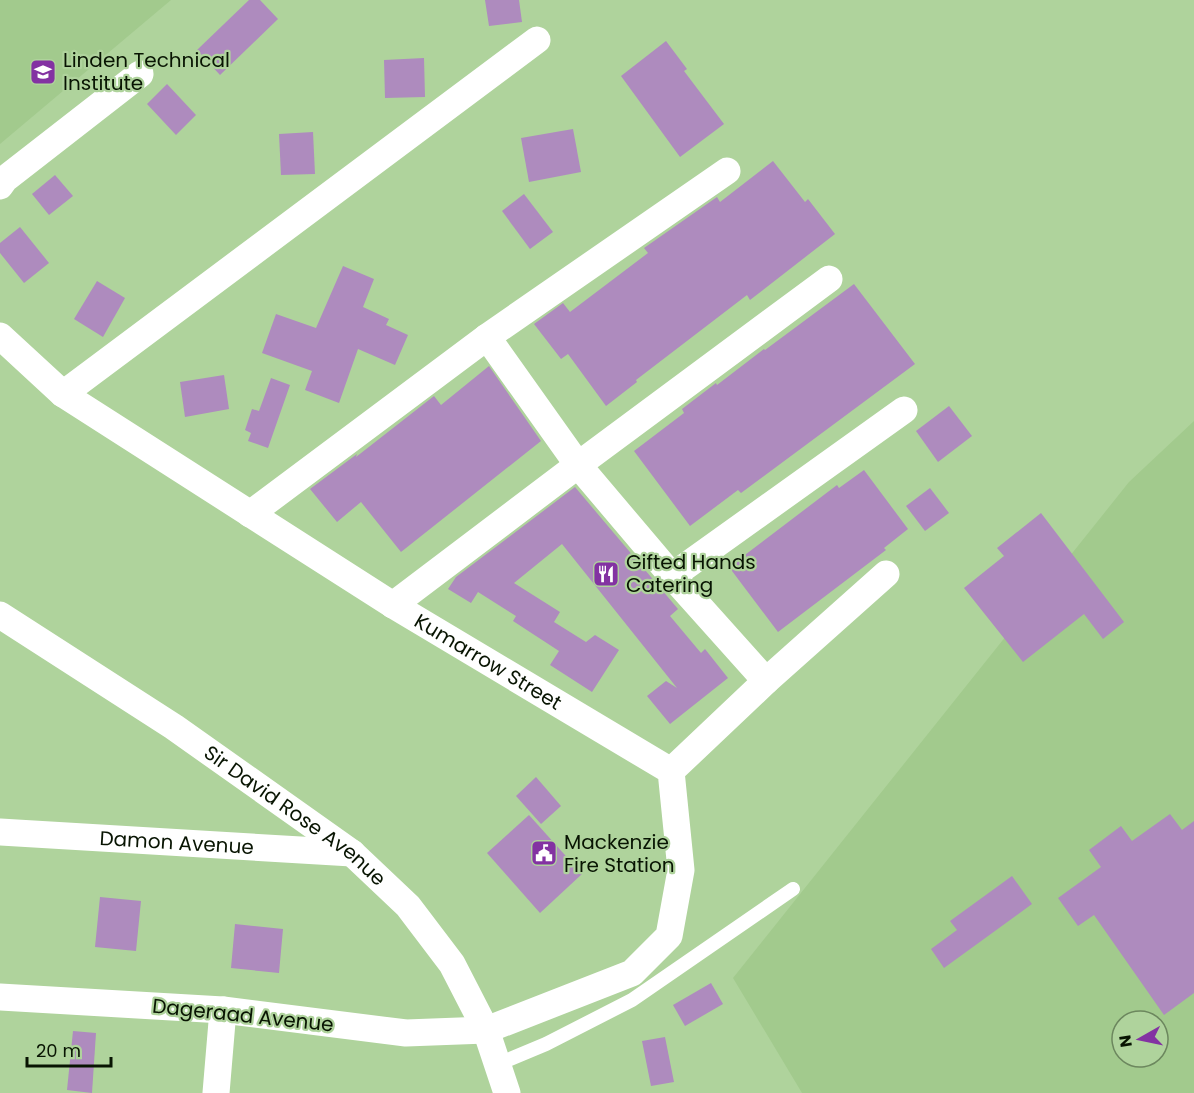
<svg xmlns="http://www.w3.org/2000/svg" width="1194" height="1093" viewBox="0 0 1194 1093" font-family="Poppins,sans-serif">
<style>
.built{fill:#a2ca8d;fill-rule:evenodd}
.building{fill:#ae8bbe}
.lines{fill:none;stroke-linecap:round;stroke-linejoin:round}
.service{stroke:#fff;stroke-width:14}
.minor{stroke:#fff;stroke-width:27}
.labels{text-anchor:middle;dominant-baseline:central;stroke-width:4.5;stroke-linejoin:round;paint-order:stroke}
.poi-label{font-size:20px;fill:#081402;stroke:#afd39c;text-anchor:start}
.street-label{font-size:20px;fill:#081402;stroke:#afd39c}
</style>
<rect width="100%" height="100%" fill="#afd39c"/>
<g class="built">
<polygon points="0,0 171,0 0,144"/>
<path d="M1194,421V1093H802L733,978L1129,482ZM1122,1021H1158V1057H1122Z"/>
</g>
<g class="building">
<polygon points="249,0 260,0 278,19 220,75 197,50"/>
<polygon points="485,0 519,0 522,22 489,26"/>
<polygon points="666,41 687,69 684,71 724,124 680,157 621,76"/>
<polygon points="424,58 425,97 385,98 384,60"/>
<polygon points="167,84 196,115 176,135 147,104"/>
<polygon points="573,129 581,172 529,182 521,138"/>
<polygon points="313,132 315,174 281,175 279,134"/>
<polygon points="773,161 805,202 808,199 835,234 750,300 747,295 636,380 637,382 606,406 568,354 561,359 534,324 563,303 570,312 648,253 644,248 717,197 720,202"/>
<polygon points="55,175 73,196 49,215 32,194"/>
<polygon points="524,194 553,232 530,249 502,211"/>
<polygon points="20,227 49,263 24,283 0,253 0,243"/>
<polygon points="343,266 374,279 363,307 389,319 386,325 408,335 395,365 358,349 339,403 305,390 312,371 262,353 276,314 316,328"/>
<polygon points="97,281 125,298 103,337 74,319"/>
<polygon points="854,284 915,364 741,493 738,490 690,526 634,451 684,413 682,409 716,383 717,385 764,349 765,350"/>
<polygon points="489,366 541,441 401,552 361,502 337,522 310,489 357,454 356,457 434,396 441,405"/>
<polygon points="224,375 229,409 185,417 180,382"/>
<polygon points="271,378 290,385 268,448 248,441 251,433 245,430 252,409 259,411"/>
<polygon points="949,406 972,436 938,462 916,431"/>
<polygon points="864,470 908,529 884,548 886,550 778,632 729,567 837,485 839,488"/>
<polygon points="575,487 678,609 670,616 701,653 705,649 728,678 670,724 647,696 666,681 677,688 562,544 514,583 560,612 554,622 586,642 595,635 619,650 592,692 550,665 559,651 513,621 516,616 478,592 471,603 448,589 456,577"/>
<polygon points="930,488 949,513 925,531 906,506"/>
<polygon points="1041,513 1124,622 1103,639 1084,614 1023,662 964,588 1004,556 997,548"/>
<polygon points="536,777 561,806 541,824 516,796"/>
<polygon points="1170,814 1182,830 1194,821 1194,993 1164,1015 1094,915 1078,926 1058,898 1101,867 1089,850 1121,826 1132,841"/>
<polygon points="529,815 582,874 540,913 487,853"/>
<polygon points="1012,876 1032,904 944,968 931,949 957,930 950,921"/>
<polygon points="100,897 141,901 136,951 95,947"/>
<polygon points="235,924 283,929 279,973 231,968"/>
<polygon points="711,983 723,1004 685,1026 673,1005"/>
<polygon points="73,1031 96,1033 92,1093 67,1090"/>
<polygon points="665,1037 674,1082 651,1086 642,1041"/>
</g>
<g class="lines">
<polyline class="service" points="496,1065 546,1044 632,1000 793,889"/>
<g class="minor">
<polyline points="0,186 5,179 140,74"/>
<path id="s1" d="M0,336L63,394L393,605L671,771L681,870L669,936L632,973L486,1030L406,1033L223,1010L0,997"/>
<polyline points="487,337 578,465 672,576 766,681"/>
<polyline points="63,394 537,40"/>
<polyline points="250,514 487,337 727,171"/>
<polyline points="672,576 904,410"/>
<polyline points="393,605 578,465 829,279"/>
<path id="s2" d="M0,615L174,727L352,853L408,906L452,964L486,1030L507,1093"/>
<polyline points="671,771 766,681 886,574"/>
<path id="s3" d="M0,832L352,853"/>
<polyline points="216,1093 223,1010"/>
</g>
</g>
<defs>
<symbol id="school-square" viewBox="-11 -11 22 22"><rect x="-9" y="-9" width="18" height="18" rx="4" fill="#8332a2" stroke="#afd39c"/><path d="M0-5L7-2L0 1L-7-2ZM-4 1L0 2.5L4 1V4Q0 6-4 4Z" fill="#fff"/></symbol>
<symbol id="restaurant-square" viewBox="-11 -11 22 22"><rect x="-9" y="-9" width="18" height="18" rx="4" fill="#8332a2" stroke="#afd39c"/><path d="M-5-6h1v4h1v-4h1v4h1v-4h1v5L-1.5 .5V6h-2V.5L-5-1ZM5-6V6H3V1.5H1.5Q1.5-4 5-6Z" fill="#fff"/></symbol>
<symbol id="civic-square" viewBox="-11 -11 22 22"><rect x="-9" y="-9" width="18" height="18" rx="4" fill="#8332a2" stroke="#afd39c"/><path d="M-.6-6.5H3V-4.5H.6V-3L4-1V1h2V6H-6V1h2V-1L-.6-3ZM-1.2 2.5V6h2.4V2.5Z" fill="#fff"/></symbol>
</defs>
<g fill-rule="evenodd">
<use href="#school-square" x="28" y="57" width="30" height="30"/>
<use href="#restaurant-square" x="591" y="559" width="30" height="30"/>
<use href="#civic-square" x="529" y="838" width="30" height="30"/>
</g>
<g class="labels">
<g class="poi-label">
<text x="63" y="60">Linden Technical<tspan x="63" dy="23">Institute</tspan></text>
<text x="626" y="562">Gifted Hands<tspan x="626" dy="23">Catering</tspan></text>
<text x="564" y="842">Mackenzie<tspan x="564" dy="23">Fire Station</tspan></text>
</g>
<g class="street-label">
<text stroke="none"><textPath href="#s1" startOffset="588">Kumarrow Street</textPath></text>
<text stroke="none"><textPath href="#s2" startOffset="357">Sir David Rose Avenue</textPath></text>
<text stroke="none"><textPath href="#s3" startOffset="177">Damon Avenue</textPath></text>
<text transform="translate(243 1015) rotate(6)">Dageraad Avenue</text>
</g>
</g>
<g transform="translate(1140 1039) rotate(261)"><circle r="28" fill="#afd39c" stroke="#6c875e" stroke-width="1.5"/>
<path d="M0-4.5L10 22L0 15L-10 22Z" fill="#8332a2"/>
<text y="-9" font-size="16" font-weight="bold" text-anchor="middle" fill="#081402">N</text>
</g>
<path d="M27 1057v9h84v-9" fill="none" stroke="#081402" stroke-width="3"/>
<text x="36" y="1057" font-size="18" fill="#081402" stroke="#afd39c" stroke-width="4.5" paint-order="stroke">20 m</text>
</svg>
